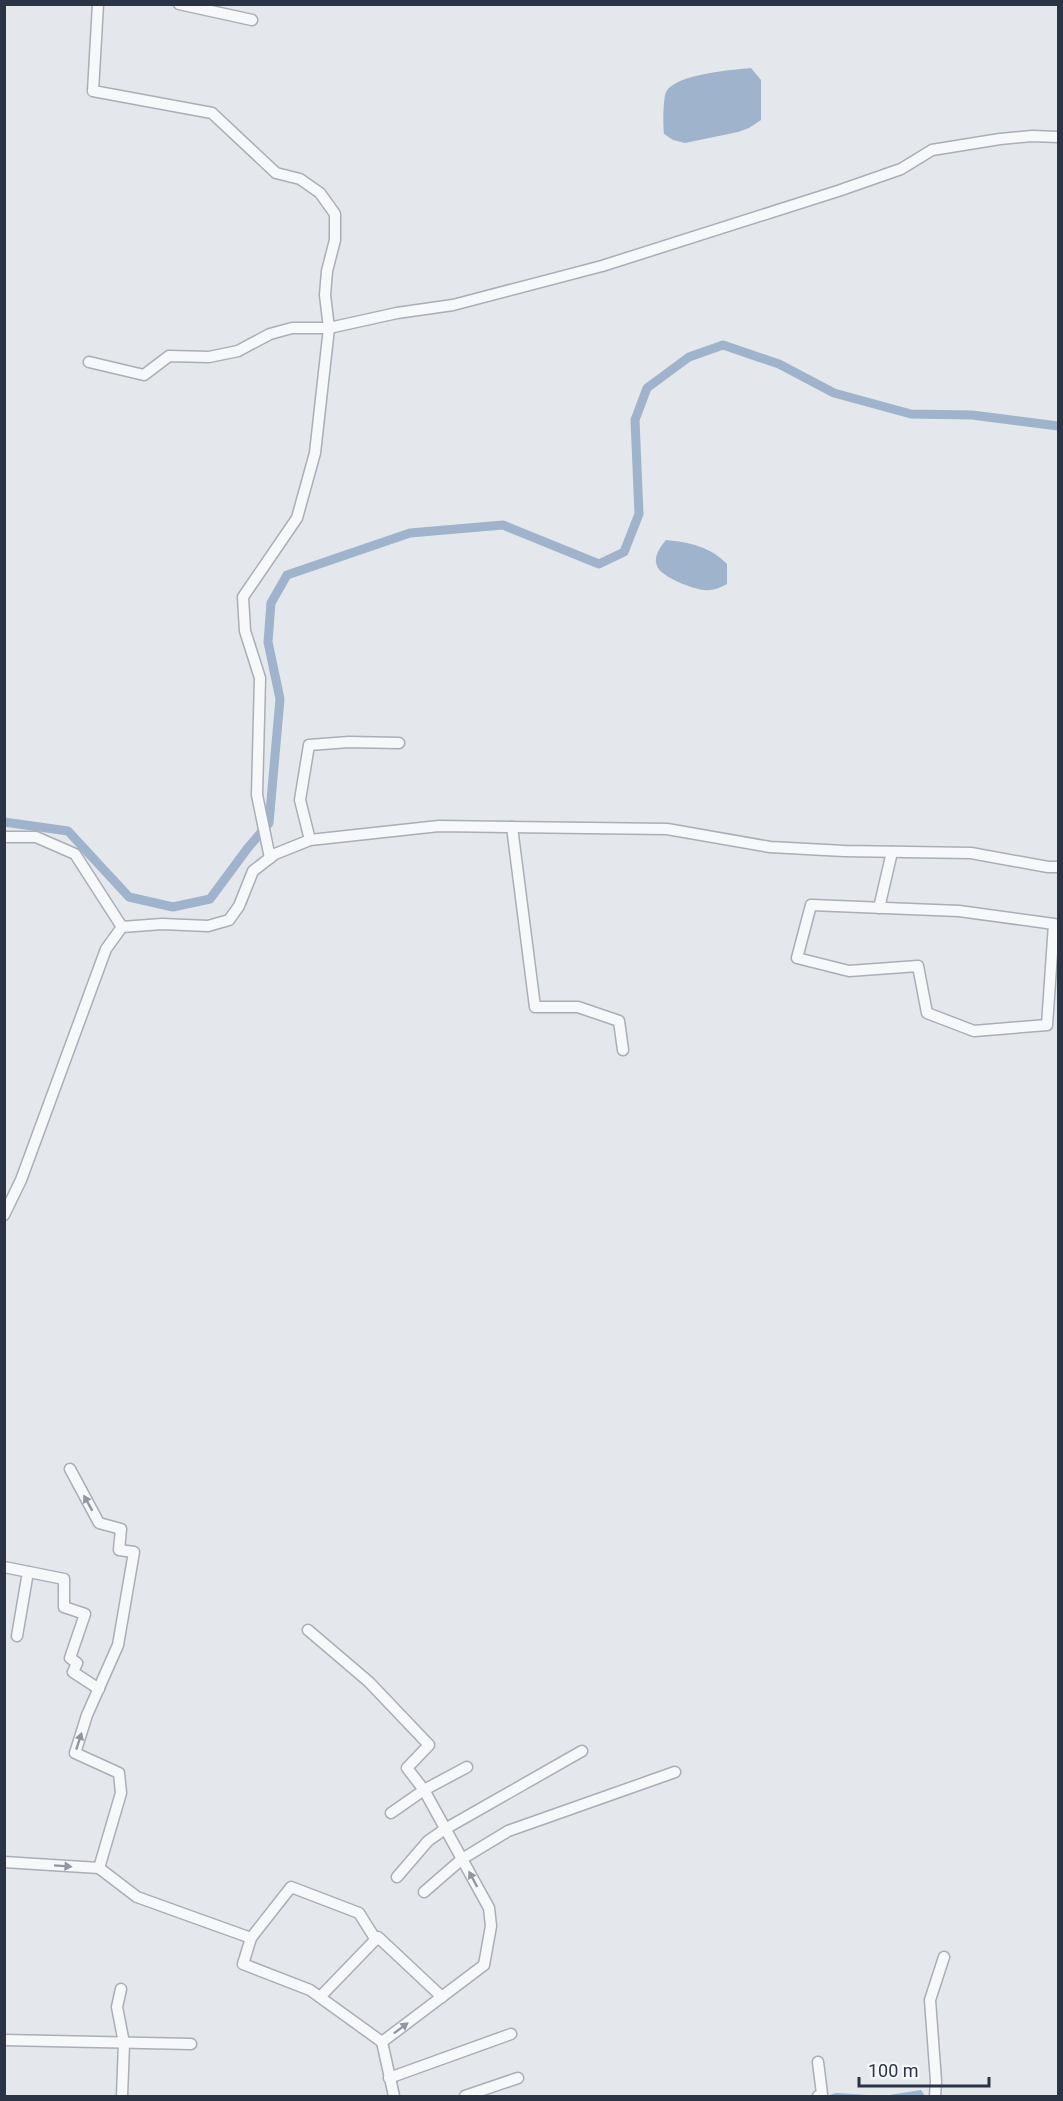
<svg xmlns="http://www.w3.org/2000/svg" width="1063" height="2101" viewBox="0 0 1063 2101" font-family="Roboto,sans-serif">
<style>
.water{fill:#9fb4cc}
.lines{fill:none;stroke-linecap:round;stroke-linejoin:round}
.canal{stroke:#9fb4cc;stroke-width:9}
.minor-casing{stroke:#a9aeb7;stroke-width:13}
.minor{stroke:#f7f8fa;stroke-width:10}
.oneway{fill:#9196a0}
</style>
<rect width="100%" height="100%" fill="#e4e7ec"/>
<g class="water">
<path d="M751,68L761,80V120L749,128L738,132L685,143L673,140L664,134C663,125 663,99 666,92C675,74 732,70 751,68Z"/>
<path d="M666,540C689,542 711,547 727,564V584C720,588 712,591 704,590C693,589 661,577 657,566C653,557 660,547 666,540Z"/>
<polygon points="921,2090 925,2096 827,2096 836,2093 883,2096"/>
</g>
<g class="lines">
<polyline class="canal" points="4,822 68,831 129,897 173,907 210,899 247,849 269,823 280,699 268,642 271,603 287,575 410,533 503,525 599,564 624,552 639,514 635,420 647,388 689,357 723,345 779,364 834,393 911,414 972,415 1058,426"/>
<defs>
<g id="minor">
<polyline points="98,4 93,91 212,113 276,173 300,179 320,193 335,214 335,240 327,271 325,295 329,328 315,453 297,518 243,597 245,631 260,678 257,795 270,858"/>
<polyline points="179,4 252,20"/>
<polyline points="89,362 144,375 169,356 209,357 238,351 270,334 292,328 329,328 397,313 453,305 602,266 838,191 901,169 932,150 1000,139 1032,136 1058,137"/>
<polyline points="512,827 535,1007 578,1007 619,1021 623,1050"/>
<polyline points="4,837 36,837 75,854 122,927"/>
<polyline points="310,840 300,800 309,745 349,742 399,743"/>
<polygon points="811,905 959,911 1054,924 1047,1025 974,1031 927,1013 918,966 849,971 797,958"/>
<polyline points="879,908 892,852"/>
<polyline points="4,1215 21,1180 106,949 122,927 162,924 208,926 229,920 239,906 253,871 275,854 310,840 439,826 667,829 770,847 844,851 971,853 1048,867 1058,867"/>
<polyline points="4,1567 64,1579 64,1607 85,1614 70,1658 77,1663 73,1672 99,1689"/>
<polyline points="308,1630 369,1682 429,1745 407,1768 424,1790 489,1908 491,1926 484,1965 382,2042 394,2096"/>
<polyline points="17,1636 28,1572"/>
<polyline points="391,1813 424,1790 467,1767"/>
<polyline points="4,1862 99,1868 121,1793 119,1773 75,1753 87,1715 118,1645 134,1552 119,1550 121,1529 99,1523 70,1469"/>
<polyline points="99,1868 137,1897 251,1938 243,1964 310,1990 382,2042"/>
<polyline points="397,1877 428,1841 445,1829 582,1751"/>
<polyline points="424,1892 462,1859 508,1831 675,1772"/>
<polyline points="251,1938 291,1887 359,1913 376,1940"/>
<polyline points="121,1989 117,2007 124,2043 122,2096"/>
<polyline points="320,1997 378,1937 442,1997"/>
<polyline points="4,2040 191,2044"/>
<polyline points="389,2078 511,2034"/>
<polyline points="465,2096 518,2078"/>
<polyline points="818,2096 822,2094 818,2062"/>
<polyline points="935,2096 936,2081 930,2000 944,1957"/>
</g>
</defs>
<use href="#minor" class="minor-casing"/>
<use href="#minor" class="minor"/>
</g>
<defs><path id="oneway-solid" d="M-6-.8H1V-3.2L6.5 0L1 3.2V.8H-6Z" transform="scale(1.5)"/></defs>
<g class="oneway">
<use href="#oneway-solid" transform="translate(88 1503) rotate(-119)"/>
<use href="#oneway-solid" transform="translate(79 1741) rotate(-72)"/>
<use href="#oneway-solid" transform="translate(63 1866) rotate(4)"/>
<use href="#oneway-solid" transform="translate(473 1879) rotate(-118)"/>
<use href="#oneway-solid" transform="translate(401 2028) rotate(-37)"/>
</g>
<rect width="1063" height="2101" fill="none" stroke="#2b3445" stroke-width="12"/>
<path d="M859 2077v9h130v-9" fill="none" stroke="#2b3445" stroke-width="3"/>
<text x="868" y="2077" font-size="18" fill="#2b3445" stroke="#f4f6f9" stroke-width="4.5" paint-order="stroke">100 m</text>
</svg>
